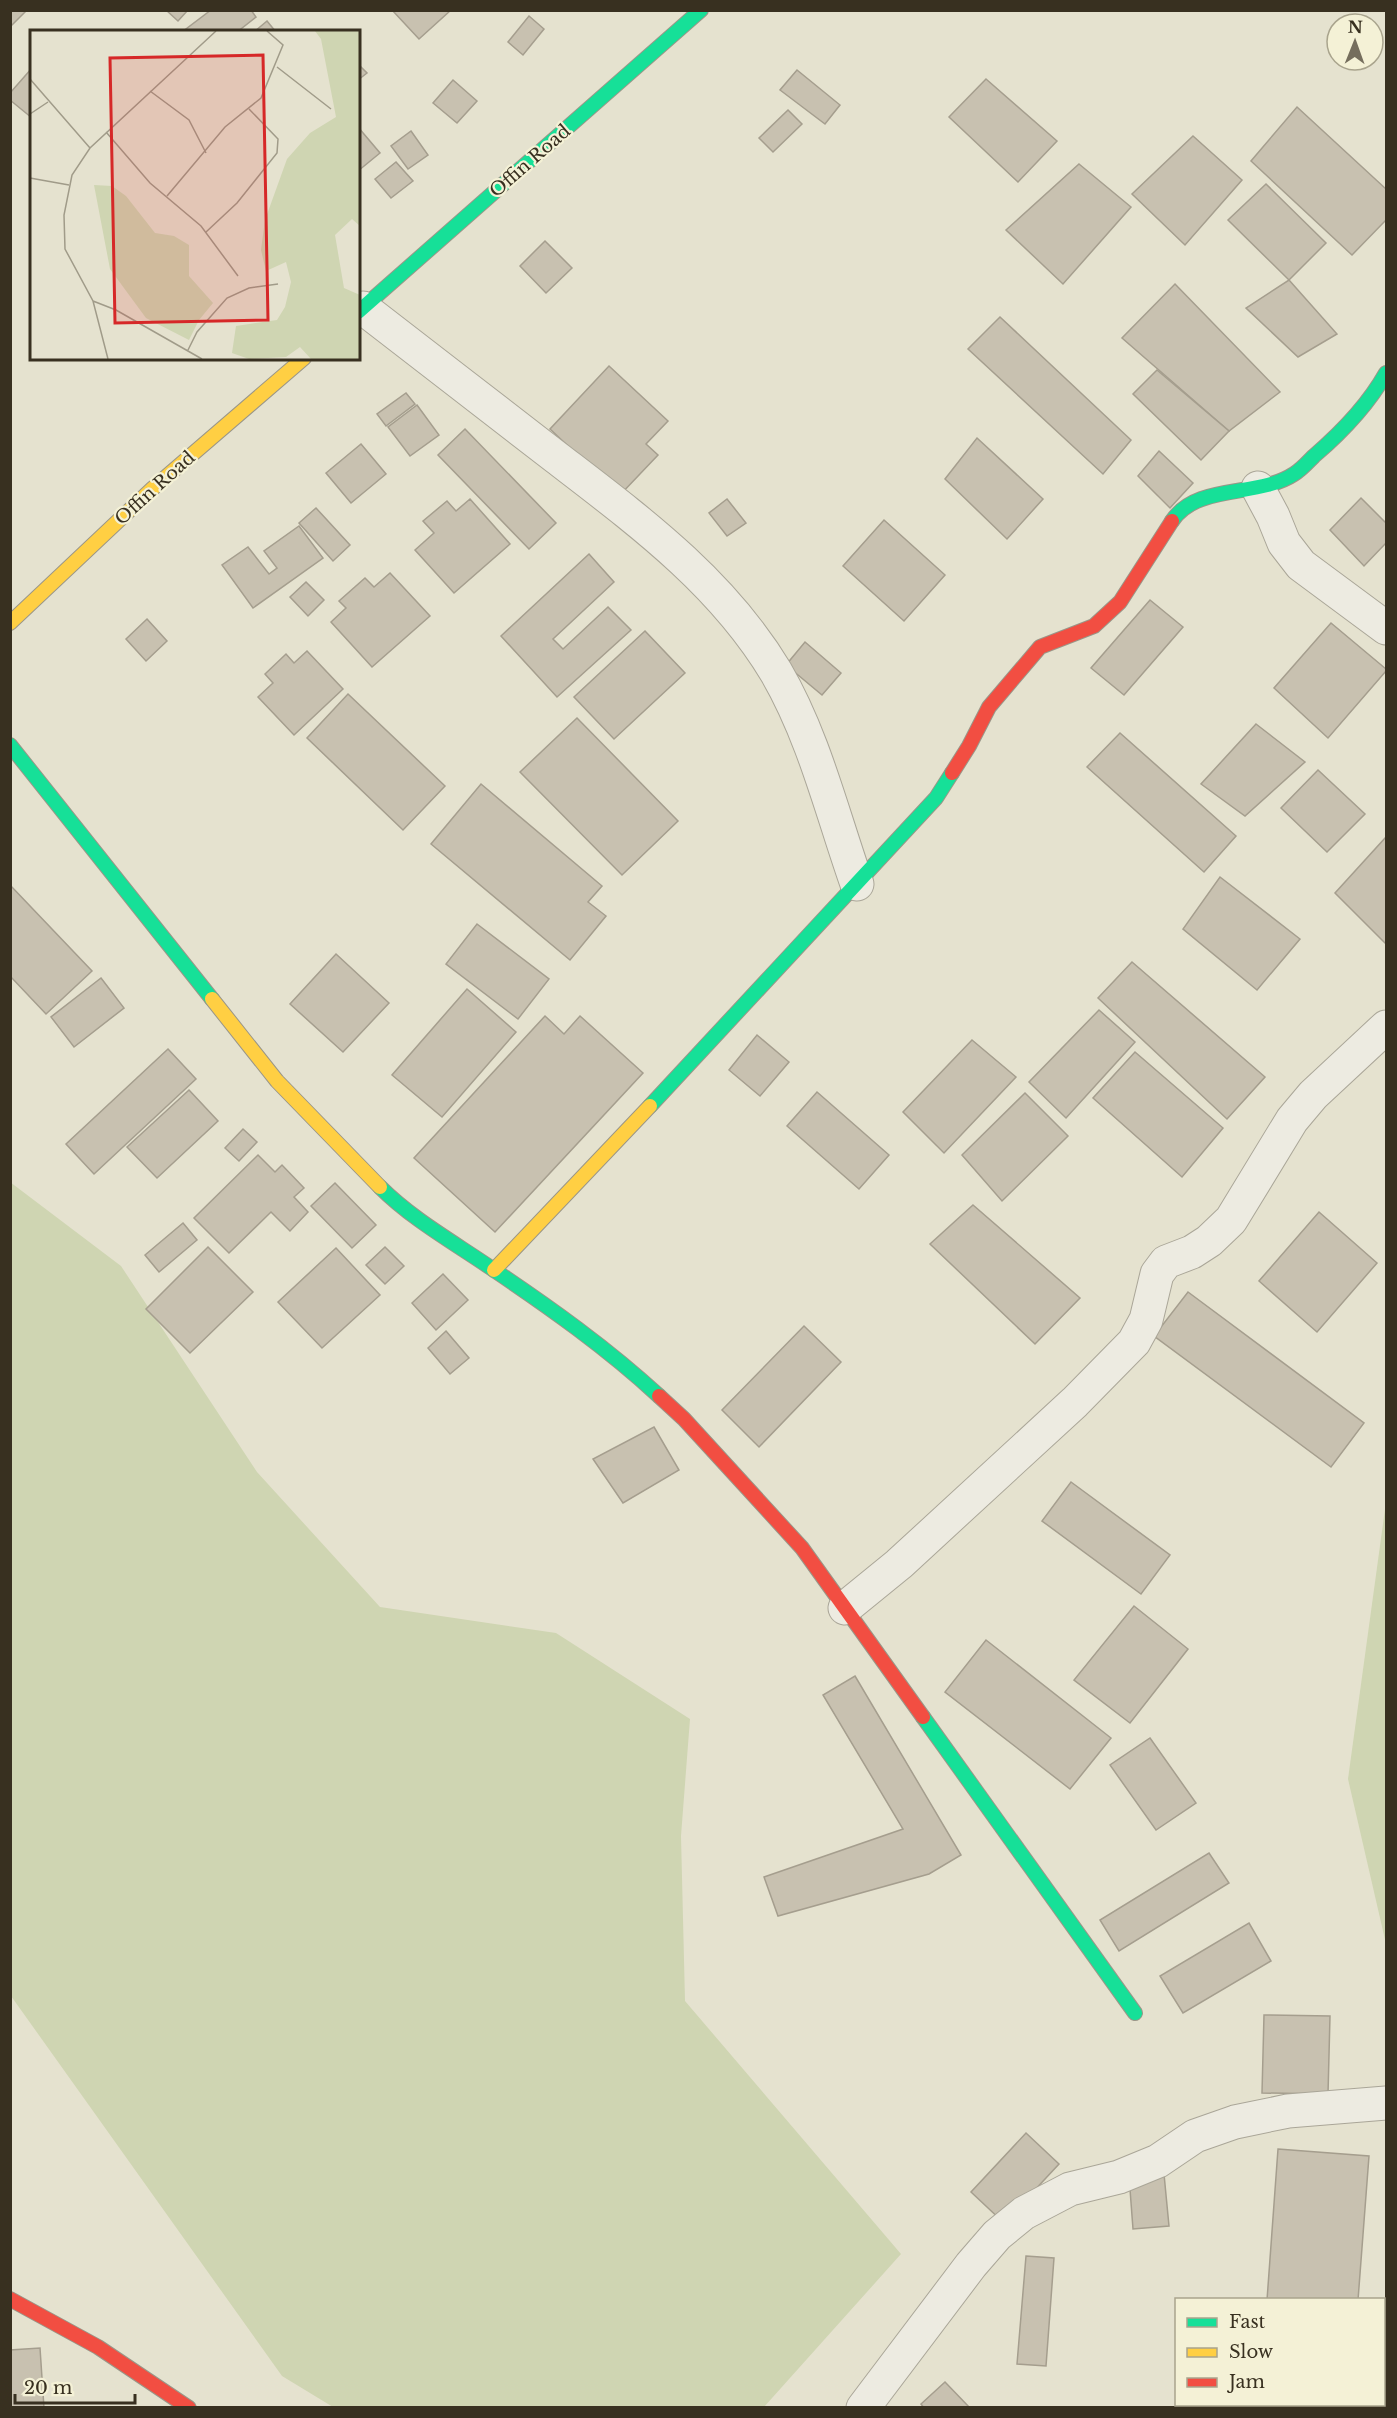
<svg xmlns="http://www.w3.org/2000/svg" width="1397" height="2418" viewBox="0 0 1397 2418" font-family="'Libre Baskerville',serif">
<style>
.green{fill:#cfd5b2}
.building{fill:#c8c1b0;stroke:#a59e8e;stroke-width:1.5}
.lines{fill:none;stroke-linecap:round;stroke-linejoin:round}
.street-casing{stroke:#aaa698;stroke-width:35}
.fast-casing{stroke:#9a9688;stroke-width:16}
.slow-casing{stroke:#9a9688;stroke-width:16}
.jam-casing{stroke:#9a9688;stroke-width:16}
.street{stroke:#edebe1;stroke-width:33}
.fast{stroke:#16e098;stroke-width:14}
.slow{stroke:#ffcf43;stroke-width:14}
.jam{stroke:#f24e42;stroke-width:14}
.labels{text-anchor:middle;dominant-baseline:central;stroke-width:4.5;stroke-linejoin:round;paint-order:stroke}
.street-label{font-size:18px;fill:#383020;stroke:#f4f1d6}
.inset-road{fill:none;stroke:#a09b89;stroke-width:1.5}
.view{fill:#d62828;fill-opacity:0.15;stroke:#d62828;stroke-width:3}
.inset-edge{fill:none;stroke:#383020;stroke-width:3}
</style>
<rect width="100%" height="100%" fill="#e5e2cf"/>
<g class="green">
<polygon points="10,1182 121,1266 257,1472 380,1607 556,1633 690,1719 681,1836 685,2001 901,2254 764,2407 333,2407 282,2376 11,1996"/>
<polygon points="1386,1502 1386,1944 1348,1779"/>
</g>
<g class="building">
<polygon points="10,10 27,10 10,27"/>
<polygon points="166,10 188,10 178,21"/>
<polygon points="211,10 251,10 256,17 237,32 182,32"/>
<polygon points="392,10 451,10 419,39"/>
<polygon points="529,16 544,29 523,55 508,42"/>
<polygon points="267,21 276,32 254,32"/>
<polygon points="358,64 367,73 358,80"/>
<polygon points="32,68 32,118 10,100 10,93"/>
<polygon points="797,70 840,105 825,124 780,90"/>
<polygon points="986,79 1057,141 1018,182 949,117"/>
<polygon points="453,80 477,101 457,123 433,103"/>
<polygon points="1297,107 1386,189 1386,220 1352,255 1251,161"/>
<polygon points="788,110 802,124 773,152 759,138"/>
<polygon points="358,127 380,153 358,171"/>
<polygon points="411,131 428,155 408,169 391,146"/>
<polygon points="1193,136 1242,180 1185,245 1132,194"/>
<polygon points="396,162 413,181 391,198 375,179"/>
<polygon points="1079,164 1131,207 1063,284 1006,230"/>
<polygon points="1266,184 1326,243 1289,280 1228,220"/>
<polygon points="545,241 572,268 546,293 520,266"/>
<polygon points="1289,280 1337,334 1298,357 1246,308"/>
<polygon points="1175,284 1280,392 1229,431 1122,338"/>
<polygon points="1000,317 1131,440 1103,474 968,349"/>
<polygon points="609,366 668,421 646,444 658,455 620,495 550,429"/>
<polygon points="1157,370 1229,431 1201,460 1133,394"/>
<polygon points="406,393 415,404 386,426 377,414"/>
<polygon points="417,405 439,435 410,456 388,427"/>
<polygon points="465,429 556,523 529,549 438,455"/>
<polygon points="977,438 1043,499 1007,539 945,479"/>
<polygon points="361,444 386,474 351,503 326,473"/>
<polygon points="1159,451 1193,483 1170,508 1138,476"/>
<polygon points="1361,498 1386,523 1386,543 1364,566 1330,530"/>
<polygon points="470,499 510,544 454,593 415,550 434,533 423,521 447,501 456,511"/>
<polygon points="727,499 746,523 727,536 709,513"/>
<polygon points="316,508 350,545 333,561 299,523"/>
<polygon points="884,520 945,575 904,621 843,566"/>
<polygon points="299,526 323,558 253,608 222,565 248,547 269,574 277,568 264,551"/>
<polygon points="589,554 614,582 553,639 563,649 608,607 631,630 557,697 501,636"/>
<polygon points="390,573 430,616 372,667 331,622 346,608 339,601 365,578 374,587"/>
<polygon points="306,582 324,600 308,616 290,597"/>
<polygon points="1150,600 1183,627 1124,695 1091,668"/>
<polygon points="147,619 167,641 146,661 126,639"/>
<polygon points="1331,623 1386,669 1386,671 1328,738 1274,688"/>
<polygon points="645,631 685,673 614,739 574,697"/>
<polygon points="805,642 841,673 822,695 786,665"/>
<polygon points="307,651 343,689 294,735 258,697 273,683 265,674 286,654 294,663"/>
<polygon points="348,694 445,786 403,830 307,738"/>
<polygon points="577,718 678,821 622,875 520,772"/>
<polygon points="1256,724 1305,762 1245,816 1201,784"/>
<polygon points="1120,733 1236,836 1204,872 1087,767"/>
<polygon points="1318,770 1365,814 1327,852 1281,808"/>
<polygon points="481,784 602,886 588,902 606,916 570,960 431,844"/>
<polygon points="1386,837 1386,944 1335,893"/>
<polygon points="1220,877 1300,939 1257,990 1183,929"/>
<polygon points="10,885 92,971 46,1014 10,976"/>
<polygon points="477,924 549,979 518,1019 446,964"/>
<polygon points="336,954 389,1003 343,1052 290,1004"/>
<polygon points="1132,962 1265,1077 1227,1119 1098,998"/>
<polygon points="101,978 124,1008 74,1047 51,1017"/>
<polygon points="467,989 516,1032 442,1117 392,1075"/>
<polygon points="1099,1010 1135,1042 1066,1118 1029,1082"/>
<polygon points="545,1016 564,1034 580,1016 643,1073 495,1232 414,1158"/>
<polygon points="757,1035 789,1062 760,1096 729,1070"/>
<polygon points="972,1040 1016,1077 944,1153 903,1112"/>
<polygon points="168,1049 196,1079 94,1174 66,1144"/>
<polygon points="1135,1052 1223,1128 1182,1177 1093,1098"/>
<polygon points="189,1090 218,1121 157,1178 127,1147"/>
<polygon points="817,1092 889,1155 859,1189 787,1126"/>
<polygon points="1025,1093 1068,1136 1002,1201 962,1155"/>
<polygon points="243,1129 257,1142 239,1161 225,1148"/>
<polygon points="258,1155 275,1172 282,1165 304,1188 294,1197 308,1212 290,1231 271,1212 229,1253 194,1218"/>
<polygon points="335,1183 376,1225 352,1248 311,1206"/>
<polygon points="973,1205 1080,1298 1035,1344 930,1244"/>
<polygon points="1319,1212 1377,1263 1317,1332 1259,1281"/>
<polygon points="183,1223 197,1240 159,1272 145,1255"/>
<polygon points="208,1247 253,1292 190,1353 146,1309"/>
<polygon points="385,1247 404,1266 385,1284 366,1265"/>
<polygon points="336,1248 380,1295 322,1348 278,1302"/>
<polygon points="443,1274 468,1300 436,1330 412,1303"/>
<polygon points="1188,1292 1364,1423 1331,1467 1154,1336"/>
<polygon points="804,1326 841,1362 759,1447 722,1410"/>
<polygon points="446,1331 469,1358 450,1374 428,1348"/>
<polygon points="654,1427 679,1470 623,1503 593,1459"/>
<polygon points="1071,1482 1170,1555 1141,1594 1042,1521"/>
<polygon points="1134,1606 1188,1649 1130,1723 1074,1680"/>
<polygon points="986,1640 1111,1738 1070,1789 945,1692"/>
<polygon points="855,1676 961,1855 929,1874 778,1916 764,1877 903,1829 823,1695"/>
<polygon points="1150,1738 1196,1803 1156,1830 1110,1765"/>
<polygon points="1209,1853 1229,1883 1119,1951 1100,1920"/>
<polygon points="1249,1923 1271,1961 1183,2013 1160,1976"/>
<polygon points="1264,2015 1330,2016 1328,2094 1262,2093"/>
<polygon points="1026,2133 1059,2164 1004,2223 971,2192"/>
<polygon points="1278,2149 1369,2156 1358,2300 1267,2300"/>
<polygon points="1164,2174 1169,2226 1133,2229 1129,2176"/>
<polygon points="1026,2256 1054,2258 1046,2366 1017,2364"/>
<polygon points="40,2348 44,2408 10,2408 10,2350"/>
<rect x="1384" y="2360" width="2" height="41"/>
<polygon points="945,2382 970,2408 924,2408 921,2404"/>
</g>
<g class="lines">
<defs>
<g id="street">
<path d="M363,308C428,358 492,408 557,458C639,521 722,582 776,672C814,737 832,813 857,884"/>
<polyline points="1258,488 1273,516 1284,543 1301,565 1386,628"/>
<polyline points="845,1608 899,1564 1075,1402 1134,1342 1146,1320 1157,1274 1166,1262 1192,1252 1209,1241 1231,1220 1292,1120 1313,1095 1386,1027"/>
<polyline points="863,2408 971,2265 997,2235 1024,2213 1070,2189 1119,2177 1158,2161 1195,2136 1235,2122 1288,2111 1386,2103"/>
</g>
<g id="fast">
<polyline points="358,312 701,10"/>
<path d="M1172,521C1197,483 1258,498 1294,474C1301,470 1308,462 1314,456C1342,432 1368,405 1386,373"/>
<polyline points="10,745 212,999"/>
<polyline points="650,1106 936,798 952,773"/>
<path d="M380,1187C412,1219 453,1242 491,1268C549,1307 607,1348 659,1396"/>
<polyline points="923,1717 1135,2013"/>
</g>
<g id="slow">
<polyline points="10,623 152,489 304,358"/>
<polyline points="212,999 277,1081 380,1187"/>
<polyline points="494,1270 650,1106"/>
</g>
<g id="jam">
<polyline points="952,773 969,746 989,707 1040,647 1094,626 1120,602 1172,521"/>
<polyline points="659,1396 684,1419 802,1548 923,1717"/>
<polyline points="10,2299 98,2347 189,2408"/>
</g>
</defs>
<use href="#street" class="street-casing"/>
<use href="#fast" class="fast-casing"/>
<use href="#slow" class="slow-casing"/>
<use href="#jam" class="jam-casing"/>
<use href="#street" class="street"/>
<use href="#fast" class="fast"/>
<use href="#slow" class="slow"/>
<use href="#jam" class="jam"/>
</g>
<g class="labels">
<g class="street-label">
<text transform="translate(530 161) rotate(-41)">Offin Road</text>
<text transform="translate(155 488) rotate(-42)">Offin Road</text>
</g>
</g>
<g transform="translate(30 30)">
<rect width="330" height="330" fill="#e5e2cf"/>
<path d="M285,1H330V196L322,189L305,205L314,258L330,265V329H281L270,317L256,327L219,329L202,323L206,296L247,290L255,277L261,252L256,232L236,241L231,220L235,190L257,129L280,103L306,87L291,9ZM64,155L82,156L96,166L125,203L144,206L159,215V246L183,273L169,290L159,310L116,288L80,239Z" fill="#cfd5b2"/>
<path class="inset-road" d="M247,37L301,79M0,49L60,118M120,61L159,90L176,123M0,84L18,72M76,102L120,153L171,196L208,246M0,148L39,155M137,166L195,97L231,68L253,15L237,1M176,202L207,173L247,123L248,109L219,79M63,271L86,280L172,329M158,320L167,302L197,268L219,258L248,254M78,329L63,271L35,219L34,185L42,145L60,118L186,1"/>
<path class="view" d="M233,25L238,290L85,293L80,28Z"/>
<rect width="330" height="330" class="inset-edge"/>
</g>
<rect width="1397" height="2418" fill="none" stroke="#383020" stroke-width="24"/>
<rect x="1175" y="2298" width="210" height="108" fill="#f4f1d6" stroke="#a9a48d" stroke-width="1.5"/>
<rect x="1187" y="2318" width="30" height="9" fill="#16e098" stroke="#a9a48d" stroke-width="1.5"/>
<text x="1229" y="2328" font-size="18" fill="#383020">Fast</text>
<rect x="1187" y="2348" width="30" height="9" fill="#ffcf43" stroke="#a9a48d" stroke-width="1.5"/>
<text x="1229" y="2358" font-size="18" fill="#383020">Slow</text>
<rect x="1187" y="2378" width="30" height="9" fill="#f24e42" stroke="#a9a48d" stroke-width="1.5"/>
<text x="1229" y="2388" font-size="18" fill="#383020">Jam</text>
<g transform="translate(1355 42) rotate(1)"><circle r="28" fill="#f4f1d6" stroke="#a9a48d" stroke-width="1.5"/>
<path d="M0-4.5L10 22L0 15L-10 22Z" fill="#756e5d"/>
<text y="-9" font-size="16" font-weight="bold" text-anchor="middle" fill="#383020">N</text>
</g>
<path d="M15 2394v9h120v-9" fill="none" stroke="#383020" stroke-width="3"/>
<text x="24" y="2394" font-size="18" fill="#383020" stroke="#f4f1d6" stroke-width="4.5" paint-order="stroke">20 m</text>
</svg>
